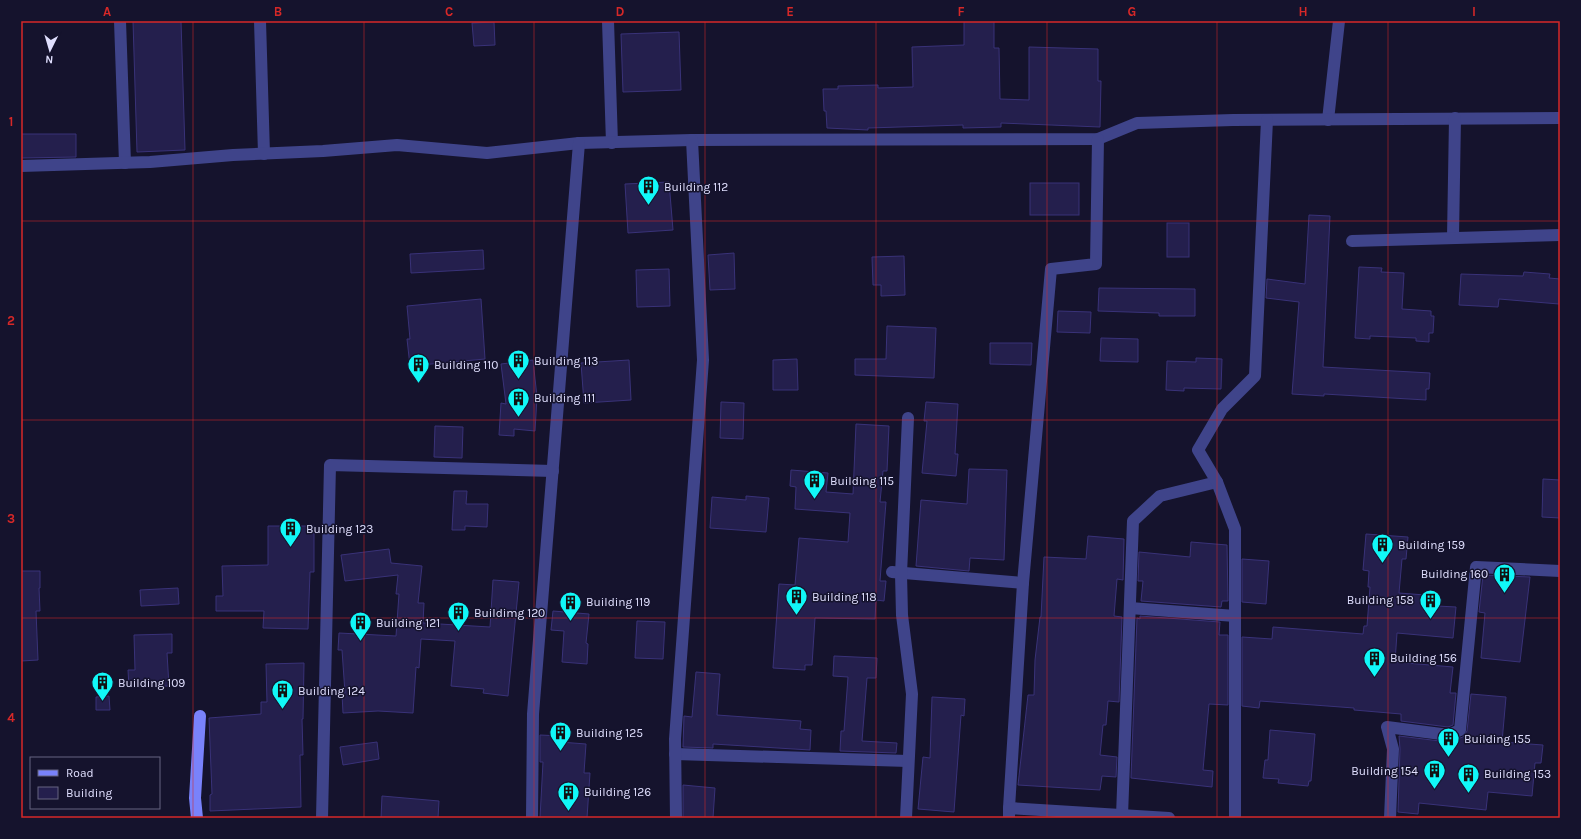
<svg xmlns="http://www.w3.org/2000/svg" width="1581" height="839" viewBox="0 0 1581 839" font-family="Karla,sans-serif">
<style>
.building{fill:#241f4d;stroke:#393278}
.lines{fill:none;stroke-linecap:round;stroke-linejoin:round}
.street{stroke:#3f448a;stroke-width:12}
.secondary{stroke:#7982fb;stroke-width:12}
.grid{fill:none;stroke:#d62828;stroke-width:1;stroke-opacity:0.55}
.labels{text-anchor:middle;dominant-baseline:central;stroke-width:3;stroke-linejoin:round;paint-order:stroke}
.poi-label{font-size:12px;fill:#e0dffe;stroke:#15132d;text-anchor:start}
.neatline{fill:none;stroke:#d62828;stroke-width:1.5}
.grid-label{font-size:13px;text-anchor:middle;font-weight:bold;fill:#d62828}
</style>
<rect width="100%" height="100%" fill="#15132d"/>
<g class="building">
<polygon points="133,21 181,21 185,150 137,152"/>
<polygon points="964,21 994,21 994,48 999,48 1000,99 1029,100 1029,47 1098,49 1098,81 1101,81 1100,127 1001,123 1001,127 963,128 963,125 868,128 868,130 827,128 826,111 824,111 823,89 838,89 838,86 878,85 878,88 913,87 912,47 964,45"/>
<polygon points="494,22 495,45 474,46 472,23"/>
<polygon points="679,32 681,90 623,92 621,34"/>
<polygon points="21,134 76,134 76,157 21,158"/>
<polygon points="669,182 673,230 628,233 625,184"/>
<rect x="1030" y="183" width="49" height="32"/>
<polygon points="1309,215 1330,216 1323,367 1430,373 1429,389 1426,389 1426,400 1324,394 1324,396 1292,394 1299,302 1266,298 1267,279 1305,284"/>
<rect x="1167" y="223" width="22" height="34"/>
<polygon points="483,250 484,269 411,273 410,254"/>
<polygon points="734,253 735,289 710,290 708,255"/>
<polygon points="904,256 905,295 881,296 881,285 873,285 872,257"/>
<polygon points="1359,267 1382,268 1381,272 1404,273 1402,309 1431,311 1431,316 1434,316 1433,333 1429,333 1429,342 1416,341 1416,338 1370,336 1370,339 1355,338"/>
<polygon points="669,269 670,306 637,307 636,270"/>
<polygon points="1524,272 1550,274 1549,278 1560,279 1559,304 1499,299 1498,307 1459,305 1461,274 1523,276"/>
<polygon points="1099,288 1195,289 1195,316 1159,316 1159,313 1098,311"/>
<polygon points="481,299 485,359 410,366 407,339 410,339 407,306"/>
<polygon points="1058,311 1091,312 1090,333 1057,332"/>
<polygon points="887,326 936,328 934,378 855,375 855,359 886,359"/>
<polygon points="1101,338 1138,339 1138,362 1100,361"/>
<polygon points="990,343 1032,343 1031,365 990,364"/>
<polygon points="1196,358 1222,359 1221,389 1184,388 1184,391 1166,390 1167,361 1196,362"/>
<polygon points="797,359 798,390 773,390 773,360"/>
<polygon points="533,360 537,397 535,431 514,429 514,436 499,435 501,403 506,404 501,364"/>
<polygon points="629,360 631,400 584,403 581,363"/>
<polygon points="721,402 744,403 743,439 720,438"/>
<polygon points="926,402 958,404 955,454 958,454 956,476 922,473 927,421 924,421"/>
<polygon points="856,424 889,426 887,471 883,471 880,502 886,502 880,581 886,581 884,601 876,600 875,619 815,618 812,665 805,665 805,670 773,668 779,584 795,585 799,538 848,542 850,513 795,509 796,487 790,486 791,470 828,473 826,492 853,494"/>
<polygon points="435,426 463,427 462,458 434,457"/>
<polygon points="969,469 1007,470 1004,560 970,558 969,571 916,566 921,500 967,504"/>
<polygon points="1543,479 1560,480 1560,518 1542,517"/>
<polygon points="454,491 467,491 466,504 488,504 487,527 465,526 465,530 452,530"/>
<polygon points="746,496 769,498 766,532 710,528 712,497 746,500"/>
<polygon points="268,526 314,526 314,572 310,572 308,629 263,628 264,611 216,611 216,596 223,596 222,566 268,565"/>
<polygon points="1366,534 1408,537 1406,559 1402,559 1399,593 1438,596 1437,606 1456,607 1453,638 1397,633 1395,662 1453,667 1450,693 1456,693 1453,725 1448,727 1401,721 1401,714 1354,710 1354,708 1260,701 1259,708 1242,706 1242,637 1272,639 1273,627 1363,634 1364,626 1367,626 1370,587 1368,587 1369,571 1363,570"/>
<polygon points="1088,536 1124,539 1123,580 1117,579 1114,616 1122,617 1119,702 1108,701 1106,725 1103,725 1100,755 1117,757 1116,777 1102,776 1100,790 1018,785 1028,695 1034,695 1035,660 1040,617 1041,617 1044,557 1086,559"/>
<polygon points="1191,542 1227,545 1228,601 1222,601 1221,607 1141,601 1143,581 1138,581 1139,552 1190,557"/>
<polygon points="389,549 391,563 422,566 418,603 424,603 423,623 490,627 493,580 519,582 508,696 483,693 484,689 451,686 455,641 421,639 419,668 416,667 413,713 378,711 343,713 342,694 345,693 342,650 338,650 339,633 396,636 399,594 396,594 398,575 345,581 341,555"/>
<polygon points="1242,559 1269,561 1266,604 1242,602"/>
<polygon points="21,571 40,571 40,588 39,588 40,611 36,611 38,660 21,661"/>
<polygon points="1483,575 1530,577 1520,662 1481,658 1485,613 1479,612"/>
<polygon points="178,588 179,604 141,606 140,590"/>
<polygon points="553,611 589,614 586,643 588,644 587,664 562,662 564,631 551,630"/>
<polygon points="1140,616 1220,622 1219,635 1228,635 1228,705 1209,704 1203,770 1213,771 1212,787 1131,778 1137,618 1140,619"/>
<polygon points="637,621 665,622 663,659 635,658"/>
<polygon points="172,634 172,653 167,653 169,686 129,687 128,670 135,670 134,635"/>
<polygon points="834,656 877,658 876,678 867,678 862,741 897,743 896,753 840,751 841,731 844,731 848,677 833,676"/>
<polygon points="304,663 303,719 302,719 303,755 300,755 301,807 210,811 210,795 212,794 209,718 261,714 261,702 267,702 266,664"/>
<polygon points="696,672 720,674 717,715 801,721 800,729 811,730 810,750 713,744 713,748 683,747 684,716 692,717"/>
<polygon points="1471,694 1506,697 1502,742 1543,745 1541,763 1535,763 1532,796 1488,792 1486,810 1419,803 1418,814 1398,812 1400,749 1399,736 1448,742 1463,737 1467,731"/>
<polygon points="109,696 110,710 96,710 96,697"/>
<polygon points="932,697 965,699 964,716 961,715 954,812 918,809 923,757 930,758"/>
<polygon points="1270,730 1315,734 1311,781 1309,781 1308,786 1278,783 1279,779 1263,778 1265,760 1268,760"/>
<polygon points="540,735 561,736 560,742 586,744 584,773 590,773 587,818 540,818 543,762 540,762"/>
<polygon points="377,742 379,759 343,765 340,747"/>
<polygon points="683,785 715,788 713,818 683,818"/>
<polygon points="382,796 439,801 438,818 381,818"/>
</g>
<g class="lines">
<g class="street">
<polyline points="120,21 125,163"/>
<polyline points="260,21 264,154"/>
<polyline points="608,21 612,143"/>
<polyline points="1328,120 1339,21"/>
<polyline points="21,166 150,162 233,155 323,151 397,145 487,153 579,143 692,140 1098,139 1137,123 1233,120 1560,118"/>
<polyline points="1453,237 1455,118"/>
<polyline points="1352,241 1560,235"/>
<polyline points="892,572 1023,583"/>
<polyline points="1130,608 1235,616"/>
<polyline points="675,754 908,761"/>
<polyline points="1009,808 1023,583 1051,269 1096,264 1098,139"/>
<polyline points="1122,816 1133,521 1160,496 1217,482"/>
<polyline points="322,818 330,465 553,471"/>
<polyline points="532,818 533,714 579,143"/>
<polyline points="676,818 675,739 703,360 692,140"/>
<polyline points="906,818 912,694 902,615 901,574 908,418"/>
<polyline points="1009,818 1009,808 1169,818"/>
<polyline points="1235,818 1235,529 1217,482 1198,450 1222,409 1255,376 1267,120"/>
<polyline points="1390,818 1393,749 1387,727 1449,735 1460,730 1476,567 1560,571"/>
</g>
<polyline class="secondary" points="197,818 195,798 200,716"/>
</g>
<path class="grid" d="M193,21V818M364,21V818M534,21V818M705,21V818M876,21V818M1047,21V818M1217,21V818M1388,21V818M21,221H1560M21,420H1560M21,618H1560"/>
<defs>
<symbol id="building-pin" viewBox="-11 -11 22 30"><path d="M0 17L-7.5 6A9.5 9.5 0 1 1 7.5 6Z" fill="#11f8f8" stroke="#15132d"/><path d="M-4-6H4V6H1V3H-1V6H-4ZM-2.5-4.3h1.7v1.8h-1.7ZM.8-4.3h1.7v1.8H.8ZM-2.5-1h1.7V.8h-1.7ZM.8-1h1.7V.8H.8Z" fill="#111"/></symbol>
</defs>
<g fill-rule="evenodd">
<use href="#building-pin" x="636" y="174" width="25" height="34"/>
<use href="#building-pin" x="506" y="348" width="25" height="34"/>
<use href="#building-pin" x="406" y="352" width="25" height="34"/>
<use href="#building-pin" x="506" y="386" width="25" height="34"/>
<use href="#building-pin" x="802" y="468" width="25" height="34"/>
<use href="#building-pin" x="278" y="516" width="25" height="34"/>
<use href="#building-pin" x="1370" y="532" width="25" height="34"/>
<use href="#building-pin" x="1492" y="562" width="25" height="34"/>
<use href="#building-pin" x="784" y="584" width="25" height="34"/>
<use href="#building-pin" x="1418" y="588" width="25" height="34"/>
<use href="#building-pin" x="558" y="590" width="25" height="34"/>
<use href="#building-pin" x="446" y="600" width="25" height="34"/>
<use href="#building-pin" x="348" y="610" width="25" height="34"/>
<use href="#building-pin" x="1362" y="646" width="25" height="34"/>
<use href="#building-pin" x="90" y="670" width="25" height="34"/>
<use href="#building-pin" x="270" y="678" width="25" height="34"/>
<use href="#building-pin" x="548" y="720" width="25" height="34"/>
<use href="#building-pin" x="1436" y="726" width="25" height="34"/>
<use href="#building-pin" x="1422" y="758" width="25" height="34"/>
<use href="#building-pin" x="1456" y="762" width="25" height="34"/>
<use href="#building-pin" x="556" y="780" width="25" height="34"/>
</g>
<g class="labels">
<g class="poi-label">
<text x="664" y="187">Building 112</text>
<text x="534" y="361">Building 113</text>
<text x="434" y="365">Building 110</text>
<text x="534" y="398">Building 111</text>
<text x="830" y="481">Building 115</text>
<text x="306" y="529">Building 123</text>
<text x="1398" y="545">Building 159</text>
<text x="1488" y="574" text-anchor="end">Building 160</text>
<text x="812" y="597">Building 118</text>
<text x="1414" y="600" text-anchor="end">Building 158</text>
<text x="586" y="602">Building 119</text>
<text x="474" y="613">Buildimg 120</text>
<text x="376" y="623">Building 121</text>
<text x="1390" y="658">Building 156</text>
<text x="118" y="683">Building 109</text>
<text x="298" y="691">Building 124</text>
<text x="576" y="733">Building 125</text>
<text x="1464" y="739">Building 155</text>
<text x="1418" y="771" text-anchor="end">Building 154</text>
<text x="1484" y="774">Building 153</text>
<text x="584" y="792">Building 126</text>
</g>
</g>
<rect width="1581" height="839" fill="none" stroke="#15132d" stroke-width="44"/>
<rect x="30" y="757" width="130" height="52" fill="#15132d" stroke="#666581"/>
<rect x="38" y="770" width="20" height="6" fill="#7982fb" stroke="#666581"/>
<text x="66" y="777" font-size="12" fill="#e0dffe">Road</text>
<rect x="38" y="787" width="20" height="12" fill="#241f4d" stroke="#666581"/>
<text x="66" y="797" font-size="12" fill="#e0dffe">Building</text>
<g transform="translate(50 50) rotate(185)" stroke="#15132d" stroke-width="3" paint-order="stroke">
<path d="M0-3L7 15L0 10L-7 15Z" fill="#e0dffe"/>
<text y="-6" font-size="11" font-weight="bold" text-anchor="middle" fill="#e0dffe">N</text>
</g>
<rect x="22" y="22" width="1537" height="795" class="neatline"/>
<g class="grid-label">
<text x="107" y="16">A</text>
<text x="278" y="16">B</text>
<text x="449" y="16">C</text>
<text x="620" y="16">D</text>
<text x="790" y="16">E</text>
<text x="961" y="16">F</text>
<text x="1132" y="16">G</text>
<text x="1303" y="16">H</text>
<text x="1474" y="16">I</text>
<text x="11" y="126">1</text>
<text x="11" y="325">2</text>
<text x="11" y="523">3</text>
<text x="11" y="722">4</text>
</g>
</svg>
